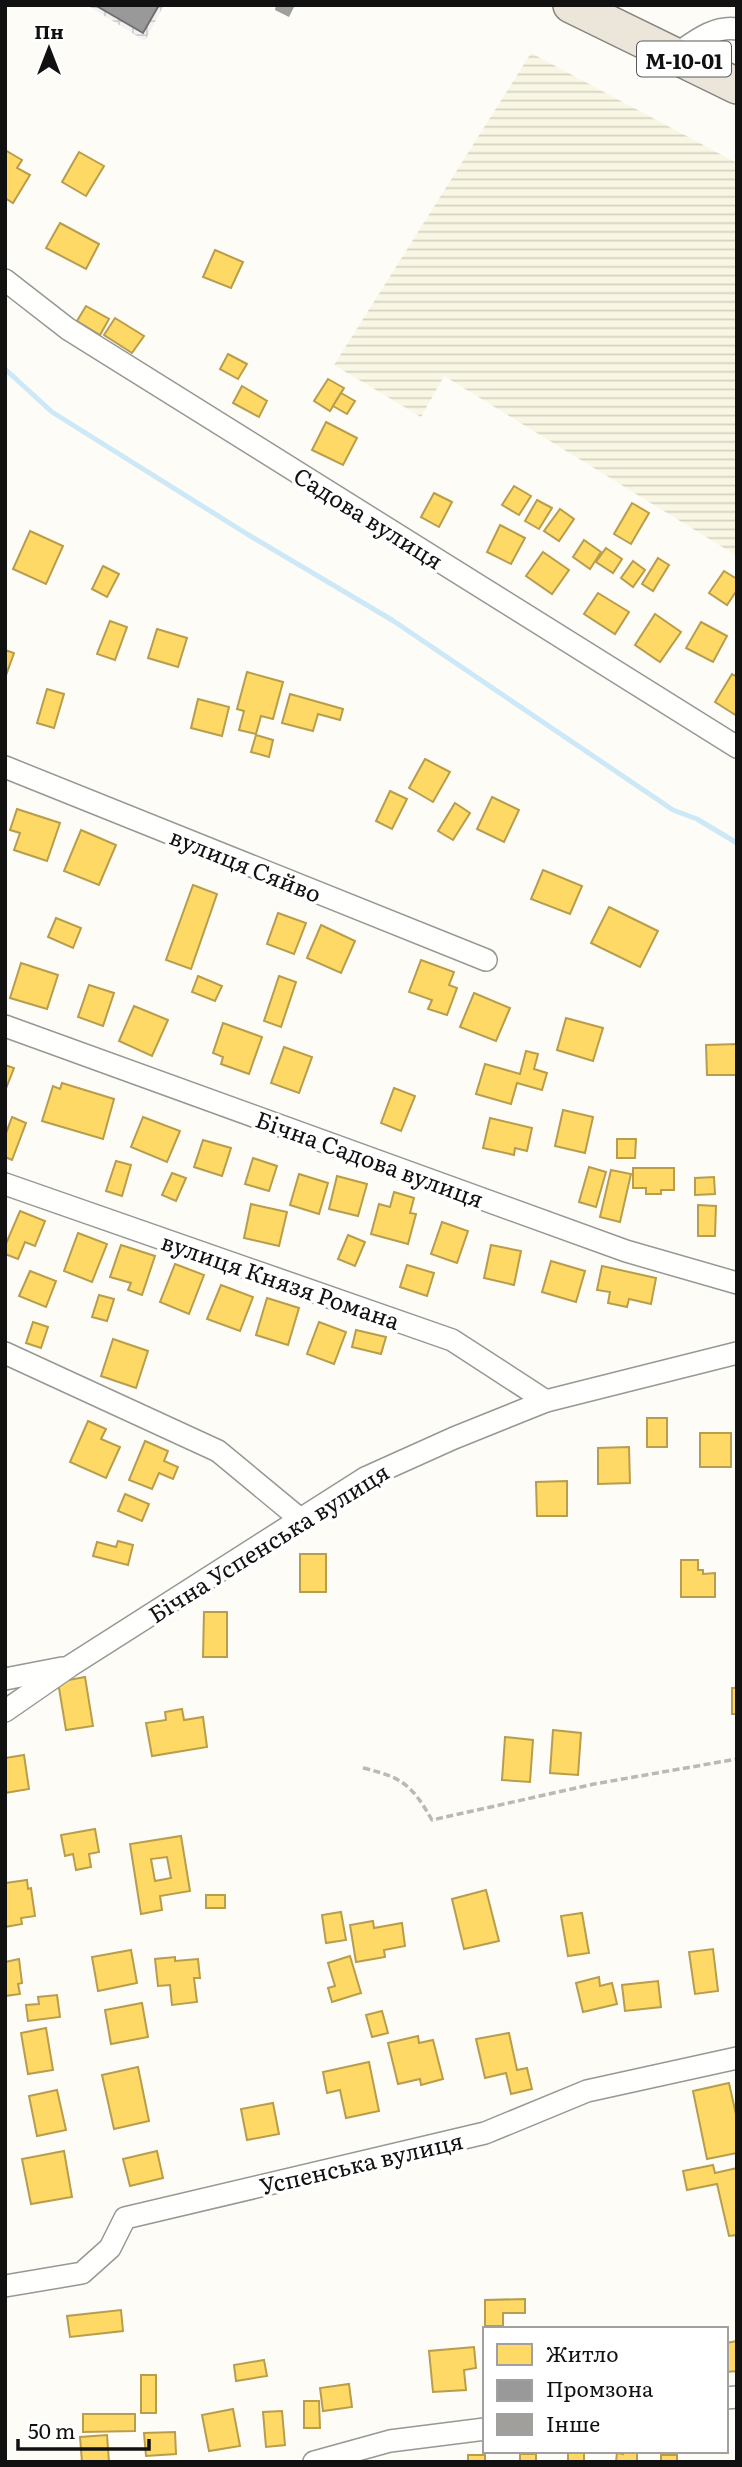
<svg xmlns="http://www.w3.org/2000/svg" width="742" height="2467" viewBox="0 0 742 2467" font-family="Literata,serif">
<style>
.industrial{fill:url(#industrial-grid)}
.farmland{fill:url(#farmland-rules)}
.homes{fill:#ffd966;stroke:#b89d4c;stroke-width:2;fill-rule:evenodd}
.industry{fill:#999;stroke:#707070;stroke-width:2}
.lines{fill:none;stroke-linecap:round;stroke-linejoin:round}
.stream{stroke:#cde8f7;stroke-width:5}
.building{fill:#a19f9c}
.minor-casing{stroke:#979795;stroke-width:24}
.trunk-casing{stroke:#858482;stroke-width:38}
.path{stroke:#b9b9b8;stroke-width:3.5;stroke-dasharray:7 3.5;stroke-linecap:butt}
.minor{stroke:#fffffe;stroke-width:21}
.trunk{stroke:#ece5da;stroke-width:35}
.labels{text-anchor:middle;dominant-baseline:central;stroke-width:7;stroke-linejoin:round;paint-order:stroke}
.shield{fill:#fff;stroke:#585858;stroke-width:2}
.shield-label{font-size:21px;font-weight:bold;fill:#111}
.street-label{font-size:23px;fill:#111;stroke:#fff}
</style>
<defs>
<pattern id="industrial-grid" width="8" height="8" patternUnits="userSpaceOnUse" patternTransform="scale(1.75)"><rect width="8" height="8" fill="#f5f0f3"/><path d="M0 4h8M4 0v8" fill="none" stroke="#d1cdcf"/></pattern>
<pattern id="farmland-rules" width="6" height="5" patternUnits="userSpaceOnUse" patternTransform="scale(1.75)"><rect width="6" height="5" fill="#f9f7e4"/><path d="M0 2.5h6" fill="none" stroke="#d4d3c3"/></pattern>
</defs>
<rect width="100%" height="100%" fill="#fdfcf7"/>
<polygon class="industrial" points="87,5 164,5 145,41"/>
<polygon class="farmland" points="531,53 737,163 737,556 444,376 421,417 334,365"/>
<g class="homes">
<polygon points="5,150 22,160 17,168 30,175 13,203 5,198"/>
<polygon points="79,152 104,166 86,196 62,182"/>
<polygon points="60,223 99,244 86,269 46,248"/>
<polygon points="215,250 243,262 231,288 203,277"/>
<polygon points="86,306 109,319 100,335 77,321"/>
<polygon points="115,318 144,336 132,353 104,335"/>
<polygon points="228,354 247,364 238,379 220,369"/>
<polygon points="328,379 344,388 330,411 314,401"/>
<polygon points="242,386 267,401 259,417 233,403"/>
<polygon points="341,393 355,401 347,414 333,406"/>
<polygon points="326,422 357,438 343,465 312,450"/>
<polygon points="514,486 531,496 519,515 502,505"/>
<polygon points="434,493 452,502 439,527 421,517"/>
<polygon points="537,500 552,508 539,529 525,521"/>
<polygon points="632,503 649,513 631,544 614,534"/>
<polygon points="560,509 574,519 559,541 544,531"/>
<polygon points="500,525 525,538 511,564 487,552"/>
<polygon points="30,531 63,546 46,584 13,569"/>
<polygon points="584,540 601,552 590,569 573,557"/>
<polygon points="606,548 622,559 613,573 596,562"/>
<polygon points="543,552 569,570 552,594 526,576"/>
<polygon points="658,558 669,565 653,591 642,584"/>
<polygon points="633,561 645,570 633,587 621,578"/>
<polygon points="103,566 119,574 107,597 92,589"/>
<polygon points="724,571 737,579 737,590 727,605 709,593"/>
<polygon points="598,593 629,612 615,634 584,614"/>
<polygon points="655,614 681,632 660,662 635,645"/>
<polygon points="110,621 127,627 115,660 97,654"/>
<polygon points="701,622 727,636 713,662 686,648"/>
<polygon points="157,629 187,638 178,667 148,658"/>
<polygon points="5,650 14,653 5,678"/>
<polygon points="247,672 283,682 273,719 261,716 256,734 239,730 244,711 237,709"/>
<polygon points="732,674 737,677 737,716 715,702"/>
<polygon points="47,689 64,694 54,728 37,723"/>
<polygon points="290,694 343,709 340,720 318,714 313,731 282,723"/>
<polygon points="198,699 229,707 222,736 191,728"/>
<polygon points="256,735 273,740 269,757 251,752"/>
<polygon points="425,759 450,772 433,802 409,788"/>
<polygon points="390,791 407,799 392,829 376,821"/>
<polygon points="492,797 519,810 504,842 477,829"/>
<polygon points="455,803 470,813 453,840 438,831"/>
<polygon points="17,809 60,823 47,861 14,850 20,833 10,830"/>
<polygon points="81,830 116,845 99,885 64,871"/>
<polygon points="543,870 582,886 570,914 531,899"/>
<polygon points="193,885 217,894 191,969 166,960"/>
<polygon points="609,907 658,931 640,967 591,943"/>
<polygon points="278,913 306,923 294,954 267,944"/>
<polygon points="56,918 81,928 73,948 48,937"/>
<polygon points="321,925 355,941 341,973 307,958"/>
<polygon points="421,960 454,972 449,985 457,988 447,1015 428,1009 432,1000 409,992"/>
<polygon points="21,963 58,975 47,1009 10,998"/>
<polygon points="198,976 222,986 215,1001 192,992"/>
<polygon points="279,976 296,982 281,1027 264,1021"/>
<polygon points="89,985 114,993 103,1026 78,1017"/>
<polygon points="474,993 510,1008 496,1041 460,1027"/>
<polygon points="134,1006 168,1020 152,1056 119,1041"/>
<polygon points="566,1018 603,1028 593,1061 557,1050"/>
<polygon points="223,1023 262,1037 249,1074 221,1064 223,1057 213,1053"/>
<polygon points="737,1044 737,1075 707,1075 706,1045"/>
<polygon points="284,1047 312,1057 299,1093 271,1083"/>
<polygon points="526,1051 538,1054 534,1069 547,1073 542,1090 517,1083 511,1104 476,1094 485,1064 520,1074"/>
<polygon points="5,1065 14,1068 5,1091"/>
<polygon points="62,1083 114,1099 103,1139 42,1121 53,1086 60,1089"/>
<polygon points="394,1088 415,1096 401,1131 381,1123"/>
<polygon points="563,1110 593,1117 585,1153 555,1146"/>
<polygon points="12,1117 26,1123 12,1160 5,1157 5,1136"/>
<polygon points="143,1117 180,1131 167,1162 131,1147"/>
<polygon points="490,1118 532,1128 527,1151 515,1148 514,1155 483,1148"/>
<polygon points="617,1139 636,1139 635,1158 617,1158"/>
<polygon points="203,1140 231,1148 222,1176 194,1167"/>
<polygon points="253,1158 277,1166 269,1191 245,1184"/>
<polygon points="116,1161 131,1165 122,1196 106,1191"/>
<polygon points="589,1167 606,1172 596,1207 579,1202"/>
<polygon points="633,1168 674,1168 674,1190 661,1190 661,1194 646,1194 646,1188 633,1188"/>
<polygon points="611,1170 631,1174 620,1222 600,1217"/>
<polygon points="172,1173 186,1178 176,1201 162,1195"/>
<polygon points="299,1174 328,1183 319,1214 290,1205"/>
<polygon points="337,1176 367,1184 358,1216 329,1209"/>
<polygon points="714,1177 715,1194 695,1195 695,1178"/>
<polygon points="394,1192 414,1198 410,1213 416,1214 408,1244 371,1234 379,1204 390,1207"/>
<polygon points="251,1204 287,1212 279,1246 244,1238"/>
<polygon points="698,1205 716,1206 715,1236 698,1236"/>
<polygon points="20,1211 45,1221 35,1246 25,1242 18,1259 5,1254 5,1246"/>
<polygon points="442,1222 468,1231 457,1263 431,1254"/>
<polygon points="78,1233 107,1244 92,1282 64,1271"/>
<polygon points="348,1235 365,1242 355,1266 338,1259"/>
<polygon points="121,1245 155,1256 142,1295 128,1290 131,1283 110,1277"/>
<polygon points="491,1245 521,1251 514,1285 484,1278"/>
<polygon points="551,1261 585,1271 576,1302 542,1292"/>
<polygon points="175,1264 204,1275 189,1314 160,1302"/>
<polygon points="407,1265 434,1273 427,1296 400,1287"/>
<polygon points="602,1266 656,1278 651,1304 629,1299 627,1307 608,1303 610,1292 597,1290"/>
<polygon points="30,1271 56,1281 46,1307 19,1296"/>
<polygon points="221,1285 253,1297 240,1331 207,1319"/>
<polygon points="99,1295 114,1299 107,1321 92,1317"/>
<polygon points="267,1298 299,1308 288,1345 256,1335"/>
<polygon points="33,1322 48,1327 41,1348 26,1343"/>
<polygon points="319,1322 346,1332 334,1364 307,1354"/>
<polygon points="356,1330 386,1337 381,1354 352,1347"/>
<polygon points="113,1339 148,1351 136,1388 101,1376"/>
<rect x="647" y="1418" width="20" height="29"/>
<polygon points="88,1421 106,1429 101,1439 120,1447 106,1478 70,1462"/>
<rect x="700" y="1433" width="31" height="34"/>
<polygon points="145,1441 168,1451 164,1461 178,1467 173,1479 159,1473 152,1489 129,1480"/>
<polygon points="629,1447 630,1483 598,1484 598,1448"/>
<polygon points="567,1481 567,1516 537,1516 536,1482"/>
<polygon points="125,1494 149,1504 142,1521 118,1511"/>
<polygon points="118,1541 133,1545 128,1565 93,1556 97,1542 116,1547"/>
<rect x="300" y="1554" width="26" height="38"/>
<polygon points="681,1560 698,1560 698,1570 703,1570 703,1574 715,1573 715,1597 681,1597"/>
<polygon points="204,1612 227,1612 227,1657 203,1657"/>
<polygon points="85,1677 93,1726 66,1730 58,1682"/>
<rect x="732" y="1688" width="5" height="26"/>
<polygon points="182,1709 184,1720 203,1717 207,1747 152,1756 146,1723 166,1720 165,1712"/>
<polygon points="553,1730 581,1733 578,1775 550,1773"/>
<polygon points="505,1737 533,1740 530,1782 502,1780"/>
<polygon points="24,1755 29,1789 5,1793 5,1758"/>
<polygon points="95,1829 99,1852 89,1854 91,1867 76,1870 73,1854 65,1856 61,1835"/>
<path d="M181,1836L190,1891L160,1896L162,1910L141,1914L130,1844ZM167,1857L171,1878L155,1881L151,1859Z"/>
<polygon points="27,1880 28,1889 31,1888 35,1916 21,1918 22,1924 5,1927 5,1883"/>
<polygon points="486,1890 499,1941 464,1949 452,1899"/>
<rect x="206" y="1895" width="19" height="13"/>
<polygon points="341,1912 346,1940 326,1943 322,1915"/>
<polygon points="582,1913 589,1953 568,1956 561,1916"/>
<polygon points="373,1921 374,1928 402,1923 405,1946 384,1950 385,1957 356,1962 350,1925"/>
<polygon points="713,1949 718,1991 695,1994 689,1952"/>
<polygon points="131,1950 137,1983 98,1991 92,1957"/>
<polygon points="350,1956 361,1993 332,2002 328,1988 335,1986 328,1963"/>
<polygon points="175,1957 175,1961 198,1959 200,1978 194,1978 197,2002 172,2005 170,1985 158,1986 155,1959"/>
<polygon points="19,1959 22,1983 18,1984 20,1994 5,1996 5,1962"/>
<polygon points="599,1977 600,1986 612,1983 617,2004 583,2012 576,1983"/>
<polygon points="658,1981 661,2007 625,2011 622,1985"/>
<polygon points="57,1995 60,2017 28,2021 26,2005 39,2004 38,1997"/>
<polygon points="142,2003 148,2037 111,2044 105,2010"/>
<polygon points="382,2011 388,2033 372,2037 366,2015"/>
<polygon points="46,2028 53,2070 28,2074 21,2033"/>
<polygon points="509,2033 517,2070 527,2068 532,2089 511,2094 506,2073 485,2078 476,2039"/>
<polygon points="418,2036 419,2043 433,2040 443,2079 421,2085 420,2079 398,2084 388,2043"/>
<polygon points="369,2062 379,2111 346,2118 340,2090 327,2093 323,2072"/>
<polygon points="138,2067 149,2121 114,2129 102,2075"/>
<polygon points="729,2083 737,2119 737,2153 707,2159 693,2091"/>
<polygon points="57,2090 66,2130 37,2136 29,2096"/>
<polygon points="273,2103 279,2134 247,2140 241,2109"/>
<polygon points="64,2151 72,2197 31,2204 22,2159"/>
<polygon points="157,2151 163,2178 130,2186 123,2159"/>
<polygon points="713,2165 715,2173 737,2168 737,2235 729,2236 717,2184 687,2190 683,2171"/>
<polygon points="525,2299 525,2313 503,2313 503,2326 485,2326 485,2300"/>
<polygon points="121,2310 123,2331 70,2337 67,2316"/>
<polygon points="737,2341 737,2371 727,2372 726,2343"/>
<polygon points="474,2347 476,2368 464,2370 466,2390 433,2392 429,2351"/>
<polygon points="264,2360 267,2376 236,2381 234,2365"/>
<rect x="141" y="2375" width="15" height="38"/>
<polygon points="349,2384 352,2407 323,2411 320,2388"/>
<polygon points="304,2401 319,2401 320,2428 304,2428"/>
<polygon points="233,2409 240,2446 209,2451 202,2415"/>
<polygon points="282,2411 285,2445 266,2447 263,2412"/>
<polygon points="83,2414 135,2414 135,2431 83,2432"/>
<polygon points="175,2432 176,2454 146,2456 144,2433"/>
<polygon points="107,2435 109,2462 82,2462 80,2437"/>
<polygon points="623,2451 637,2451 637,2462 616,2462 617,2453 623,2454"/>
<rect x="568" y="2453" width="16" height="9"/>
<rect x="520" y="2454" width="16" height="8"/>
<rect x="468" y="2455" width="17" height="7"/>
<rect x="661" y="2455" width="16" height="7"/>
</g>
<polygon class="industry" points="95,5 159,5 143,33"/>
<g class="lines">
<polyline class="stream" points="5,369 52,412 247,534 392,620 673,810 697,819 737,843"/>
</g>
<polygon class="building" points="276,5 295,5 289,17 275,10"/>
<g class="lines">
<defs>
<g id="minor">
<path d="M675,55C693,43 714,25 737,29"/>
<polyline points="5,280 68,329 737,747"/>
<polyline points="5,767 486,960"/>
<polyline points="5,1026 626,1251 737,1283"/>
<polyline points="5,1184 452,1340 546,1401"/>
<polyline points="5,1353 218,1451 299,1518"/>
<polyline points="5,1679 62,1668"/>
<polyline points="5,1711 70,1666 365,1478 454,1438 546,1401 737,1353"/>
<polyline points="5,2286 82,2273 110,2248 125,2218 485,2133 587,2091 737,2058"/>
<polyline points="726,2398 737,2397"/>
<polyline points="314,2462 390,2441 485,2429"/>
</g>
<polyline id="trunk" points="571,5 737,86"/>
</defs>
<use href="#minor" class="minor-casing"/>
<use href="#trunk" class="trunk-casing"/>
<path class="path" d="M363,1768C402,1777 412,1785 432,1820L594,1784L737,1759"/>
<use href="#minor" class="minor"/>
<use href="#trunk" class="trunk"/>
</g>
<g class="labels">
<rect class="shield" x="637" y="41.5" width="94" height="35" rx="5"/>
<g class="shield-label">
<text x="684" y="59">М-10-01</text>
</g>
<g class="street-label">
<text transform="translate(369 517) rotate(32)">Садова вулиця</text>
<text transform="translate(246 864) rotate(22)">вулиця Сяйво</text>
<text transform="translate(370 1158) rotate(20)">Бічна Садова вулиця</text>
<text transform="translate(281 1280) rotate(19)">вулиця Князя Романа</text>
<text transform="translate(268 1542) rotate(-32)">Бічна Успенська вулиця</text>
<text transform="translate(361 2162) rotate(-13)">Успенська вулиця</text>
</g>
</g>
<rect width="742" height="2467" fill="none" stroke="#111111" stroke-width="14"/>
<rect x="483" y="2327" width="245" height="126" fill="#ffffff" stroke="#a0a0a0" stroke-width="2"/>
<rect x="497" y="2344" width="35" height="21" fill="#ffd966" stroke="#a0a0a0" stroke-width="2"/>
<text x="546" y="2362" font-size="21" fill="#111111">Житло</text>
<rect x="497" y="2380" width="35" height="21" fill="#999999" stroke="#a0a0a0" stroke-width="2"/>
<text x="546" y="2397" font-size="21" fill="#111111">Промзона</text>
<rect x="497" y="2414" width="35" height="21" fill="#a19f9c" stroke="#a0a0a0" stroke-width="2"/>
<text x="546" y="2432" font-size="21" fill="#111111">Інше</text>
<g transform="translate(49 49)" stroke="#ffffff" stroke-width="5" paint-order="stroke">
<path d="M0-5L12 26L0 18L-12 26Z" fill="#111111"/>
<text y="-10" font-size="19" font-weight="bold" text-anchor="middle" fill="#111111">Пн</text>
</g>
<path d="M18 2439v10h131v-10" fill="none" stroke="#111111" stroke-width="3.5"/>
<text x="28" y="2439" font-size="21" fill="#111111" stroke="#ffffff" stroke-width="5" paint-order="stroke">50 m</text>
</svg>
